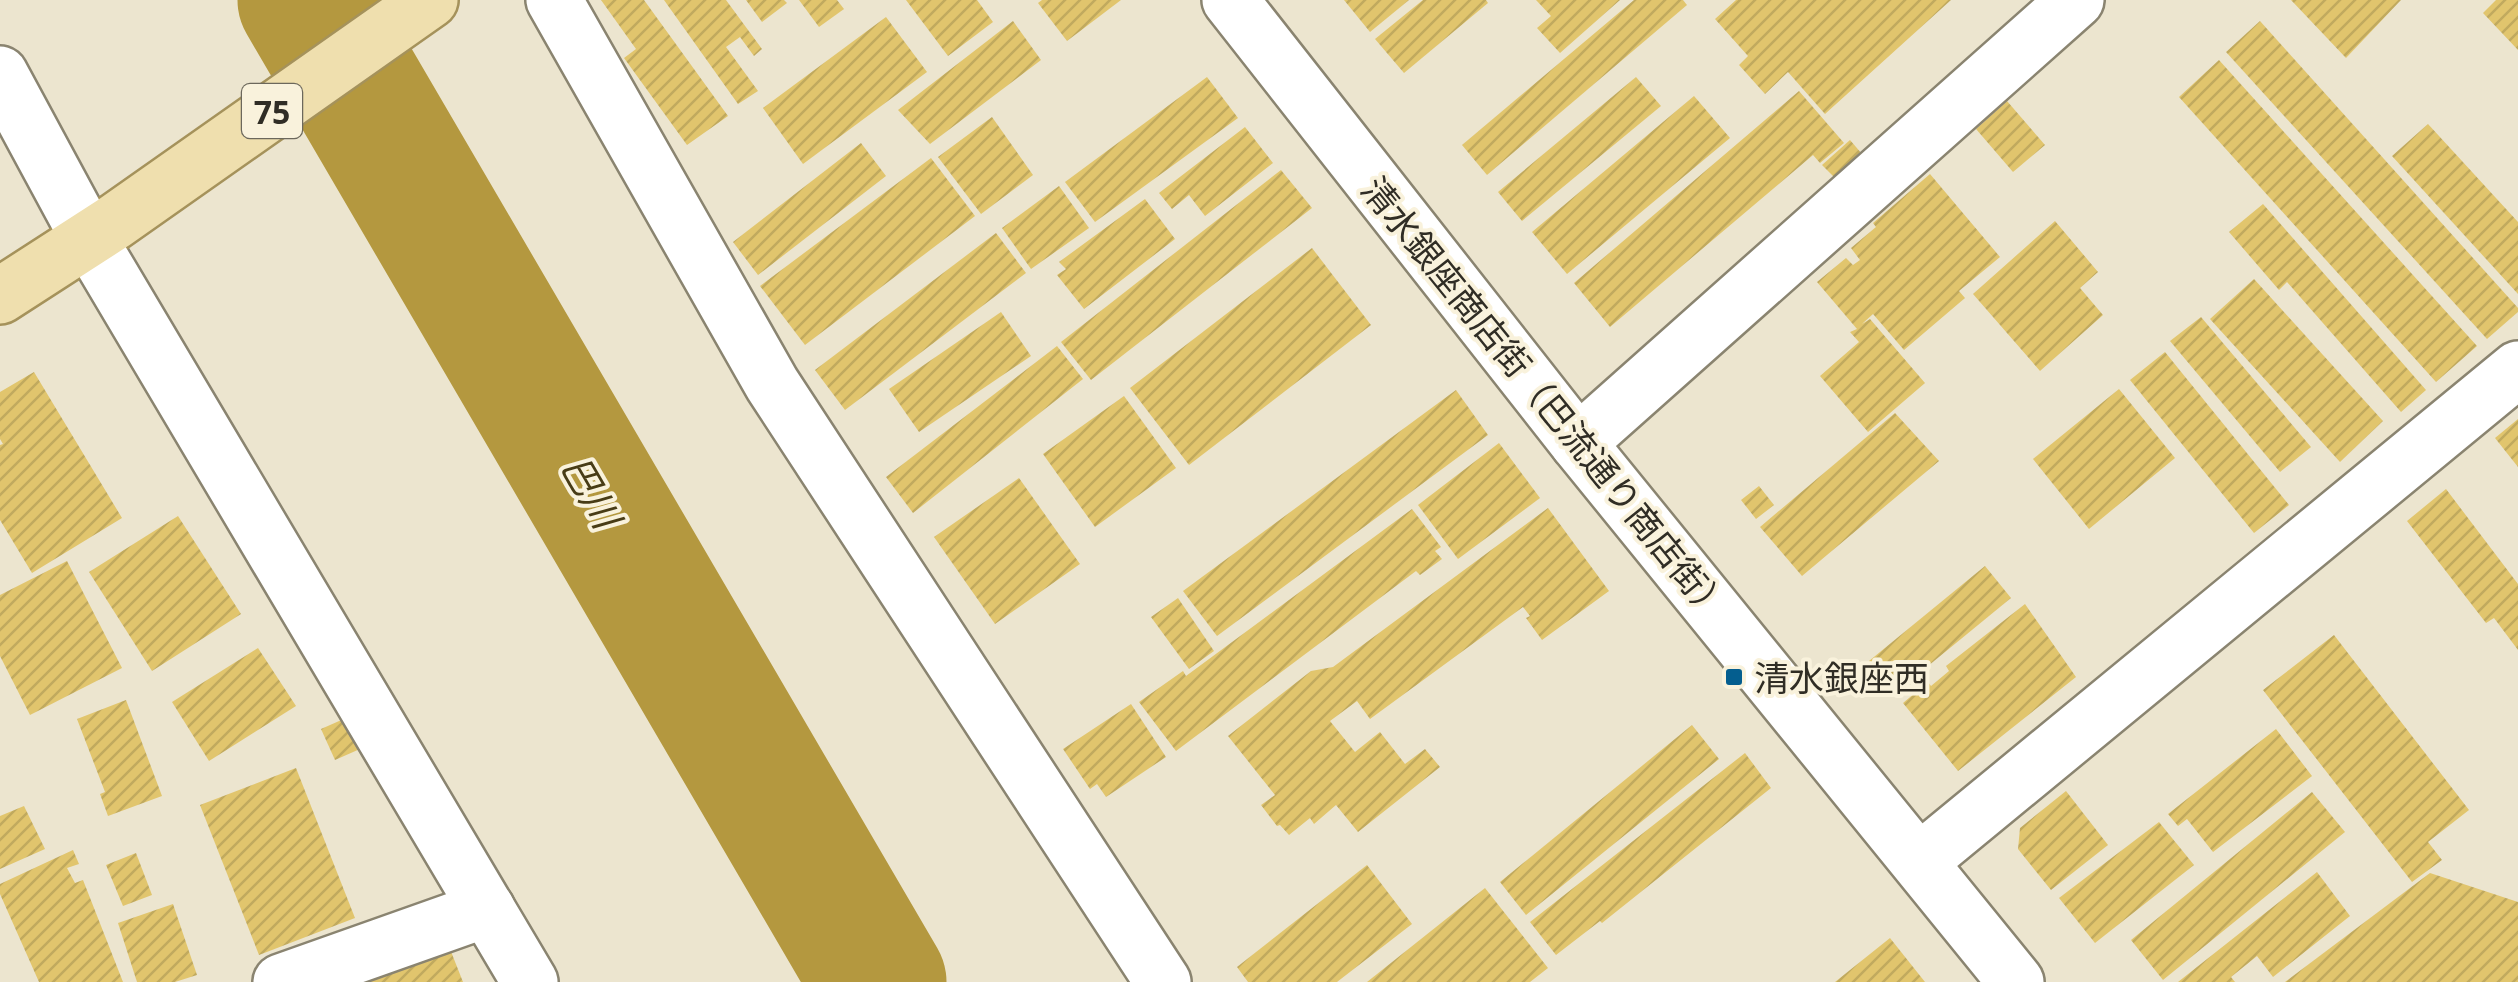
<svg xmlns="http://www.w3.org/2000/svg" width="2518" height="982" viewBox="0 0 2518 982" font-family="'Open Sans','Noto Sans JP',sans-serif">
<style>
.lines{fill:none;stroke-linecap:round;stroke-linejoin:round}
.river{stroke:#b4983f;stroke-width:135}
.building{fill:url(#building-hatch)}
.minor-casing{stroke:#8a8470;stroke-width:60}
.primary-casing{stroke:#a5925b;stroke-width:60}
.minor{stroke:#fff;stroke-width:55}
.primary{stroke:#efdfae;stroke-width:55}
.poi-dot{fill:#045e8f;stroke:#f9f2dc;stroke-width:4}
.labels{text-anchor:middle;dominant-baseline:central;stroke-width:8;stroke-linejoin:round;paint-order:stroke}
.shield{fill:#f9f2dc;stroke:#6c685c;stroke-width:2.5}
.shield-label{font-size:32px;font-weight:bold;fill:#302d25}
.street-label{font-size:35px;fill:#302d25;stroke:#f9f2dc}
.poi-label{font-size:35px;fill:#302d25;stroke:#f9f2dc;text-anchor:start}
.water-label{font-size:38px;font-style:italic;fill:#483c16;stroke:#f9f2dc}
</style>
<defs>
<pattern id="building-hatch" width="6" height="6" patternUnits="userSpaceOnUse" patternTransform="scale(2.5)"><rect width="6" height="6" fill="#e1c56d"/><path d="M-1 1l2-2M0 6l6-6M5 7l2-2" fill="none" stroke="#c1aa5e"/></pattern>
</defs>
<rect width="100%" height="100%" fill="#ece5cf"/>
<g class="lines">
<polyline class="river" points="305,0 879,982"/>
</g>
<g class="building">
<polygon points="601,0 644,0 728,116 687,145 624,58 636,49"/>
<polygon points="664,0 726,0 762,49 754,56 740,37 726,47 758,91 738,104"/>
<polygon points="746,0 784,0 787,3 762,22"/>
<polygon points="799,0 837,0 844,9 819,27"/>
<polygon points="906,0 977,0 993,22 948,56"/>
<polygon points="1042,0 1121,0 1067,41 1038,3"/>
<polygon points="1344,0 1409,0 1370,32"/>
<polygon points="1423,0 1486,0 1488,3 1404,73 1375,39"/>
<polygon points="1536,0 1620,0 1560,53 1537,28 1551,16"/>
<polygon points="1634,0 1683,0 1687,5 1487,175 1462,145"/>
<polygon points="1736,0 1951,0 1825,114 1788,72 1765,94 1739,65 1748,56 1715,19"/>
<polygon points="2291,0 2401,0 2346,58"/>
<polygon points="2496,0 2518,0 2518,50 2483,13"/>
<polygon points="886,17 927,72 803,164 763,108"/>
<polygon points="1013,21 1041,60 930,144 898,110"/>
<polygon points="2260,21 2518,308 2518,312 2487,339 2226,52"/>
<polygon points="2219,60 2477,346 2436,382 2179,97"/>
<polygon points="1207,77 1238,118 1095,222 1065,182"/>
<polygon points="1636,77 1661,106 1522,221 1498,192"/>
<polygon points="1799,91 1844,143 1820,163 1813,155 1610,327 1574,283"/>
<polygon points="1694,96 1730,138 1567,274 1532,232"/>
<polygon points="2007,101 2045,145 2013,172 1976,129"/>
<polygon points="992,117 1033,175 981,214 938,157"/>
<polygon points="2428,124 2518,222 2518,294 2392,156"/>
<polygon points="1245,127 1273,163 1205,216 1189,195 1172,209 1159,193"/>
<polygon points="1850,140 1862,154 1834,177 1822,165"/>
<polygon points="861,143 886,176 758,275 733,242"/>
<polygon points="931,158 975,216 805,345 760,286"/>
<polygon points="1281,170 1312,208 1091,380 1061,342"/>
<polygon points="1930,174 2000,257 1959,291 1965,298 1904,350 1873,314 1862,324 1870,319 1925,383 1868,432 1820,376 1859,342 1850,332 1857,329 1817,282 1846,258 1853,265 1860,260 1851,248 1876,227 1873,223"/>
<polygon points="1059,186 1089,228 1031,269 1002,228"/>
<polygon points="1145,199 1175,239 1084,309 1057,275 1066,269 1059,262"/>
<polygon points="2263,204 2426,390 2401,412 2287,282 2279,290 2229,232"/>
<polygon points="2055,221 2098,272 2080,288 2103,315 2040,371 1973,294"/>
<polygon points="996,233 1026,273 845,410 815,370"/>
<polygon points="1312,248 1371,325 1189,465 1130,388"/>
<polygon points="2254,279 2383,421 2340,462 2210,319"/>
<polygon points="1001,312 1031,356 919,432 889,389"/>
<polygon points="2201,317 2311,447 2280,472 2170,341"/>
<polygon points="1057,346 1083,379 913,513 886,477"/>
<polygon points="2165,352 2289,505 2254,533 2130,380"/>
<polygon points="34,372 122,518 32,573 0,520 0,445 3,444 0,439 0,392"/>
<polygon points="2119,389 2175,458 2089,529 2033,459"/>
<polygon points="1456,390 1488,435 1217,636 1183,591"/>
<polygon points="1124,396 1176,468 1095,527 1043,454"/>
<polygon points="1895,413 1939,461 1802,576 1760,527"/>
<polygon points="2518,419 2518,467 2495,438"/>
<polygon points="1499,443 1540,498 1458,559 1418,505"/>
<polygon points="1019,478 1080,564 995,624 934,537"/>
<polygon points="1759,486 1774,505 1756,519 1741,500"/>
<polygon points="2446,489 2518,584 2518,650 2494,618 2486,623 2407,521"/>
<polygon points="1548,508 1609,591 1542,640 1526,618 1530,616 1523,607 1370,719 1357,701 1330,721 1355,752 1380,732 1405,764 1425,749 1440,767 1358,832 1336,805 1314,824 1310,818 1289,835 1280,825 1277,826 1261,805 1275,795 1228,736 1311,671 1333,667"/>
<polygon points="1412,509 1441,547 1435,551 1442,559 1420,575 1416,571 1176,751 1139,702 1183,671 1186,676"/>
<polygon points="178,516 241,614 152,671 89,572"/>
<polygon points="67,561 122,668 30,715 0,656 0,595"/>
<polygon points="1985,566 2011,598 1895,693 1869,661"/>
<polygon points="1178,598 1214,651 1189,669 1151,617"/>
<polygon points="2025,604 2076,677 1958,771 1903,703 1928,682 1931,686 1949,671 1946,666"/>
<polygon points="2334,635 2469,810 2428,842 2442,860 2412,882 2263,690"/>
<polygon points="258,648 296,706 209,761 172,702"/>
<polygon points="126,700 162,796 108,816 100,794 105,792 77,719"/>
<polygon points="1131,704 1166,757 1106,797 1097,784 1090,789 1063,749"/>
<polygon points="355,714 369,745 335,760 321,729"/>
<polygon points="1692,725 1719,759 1526,915 1500,882"/>
<polygon points="2276,729 2312,776 2213,852 2187,819 2178,826 2168,814"/>
<polygon points="1745,753 1771,788 1602,923 1600,921 1556,955 1530,922"/>
<polygon points="296,768 355,918 259,955 200,805"/>
<polygon points="2066,791 2108,845 2051,890 2018,849 2020,828"/>
<polygon points="2312,792 2345,832 2163,980 2131,940"/>
<polygon points="24,806 45,849 0,869 0,816"/>
<polygon points="2159,822 2194,865 2095,943 2059,898"/>
<polygon points="73,850 79,864 67,868 75,883 83,880 123,982 39,982 0,894 0,884"/>
<polygon points="136,853 152,895 123,906 106,865"/>
<polygon points="1367,865 1412,924 1337,982 1248,982 1237,967"/>
<polygon points="2317,872 2350,916 2273,977 2257,956 2231,977 2235,982 2178,982"/>
<polygon points="2430,873 2518,902 2518,982 2285,982"/>
<polygon points="1485,888 1548,968 1530,982 1367,982"/>
<polygon points="173,904 197,975 175,982 137,982 118,923"/>
<polygon points="1890,938 1925,982 1835,982"/>
<polygon points="450,949 463,982 368,982"/>
</g>
<g class="lines">
<defs>
<g id="minor">
<polyline points="554,0 772,384 1163,982"/>
<polyline points="1230,0 1578,443 2016,982"/>
<polyline points="0,74 89,239 530,982"/>
<polyline points="1578,443 2076,0"/>
<polyline points="1920,861 2518,369"/>
<polyline points="281,982 487,909"/>
</g>
<polyline id="primary" points="0,296 113,223 430,0"/>
</defs>
<use href="#minor" class="minor-casing"/>
<use href="#primary" class="primary-casing"/>
<use href="#minor" class="minor"/>
<use href="#primary" class="primary"/>
</g>
<rect class="poi-dot" x="1724" y="667" width="20" height="20" rx="5"/>
<g class="labels">
<rect class="shield" x="242" y="84" width="60" height="54" rx="8"/>
<g class="shield-label">
<text x="272" y="111">75</text>
</g>
<g class="street-label">
<text transform="translate(1546 399) rotate(51)">清水銀座商店街（巴流通り商店街）</text>
</g>
<g class="poi-label">
<text x="1754" y="677">清水銀座西</text>
</g>
<g class="water-label">
<text transform="translate(592 491) rotate(60)">巴川</text>
</g>
</g>
</svg>
